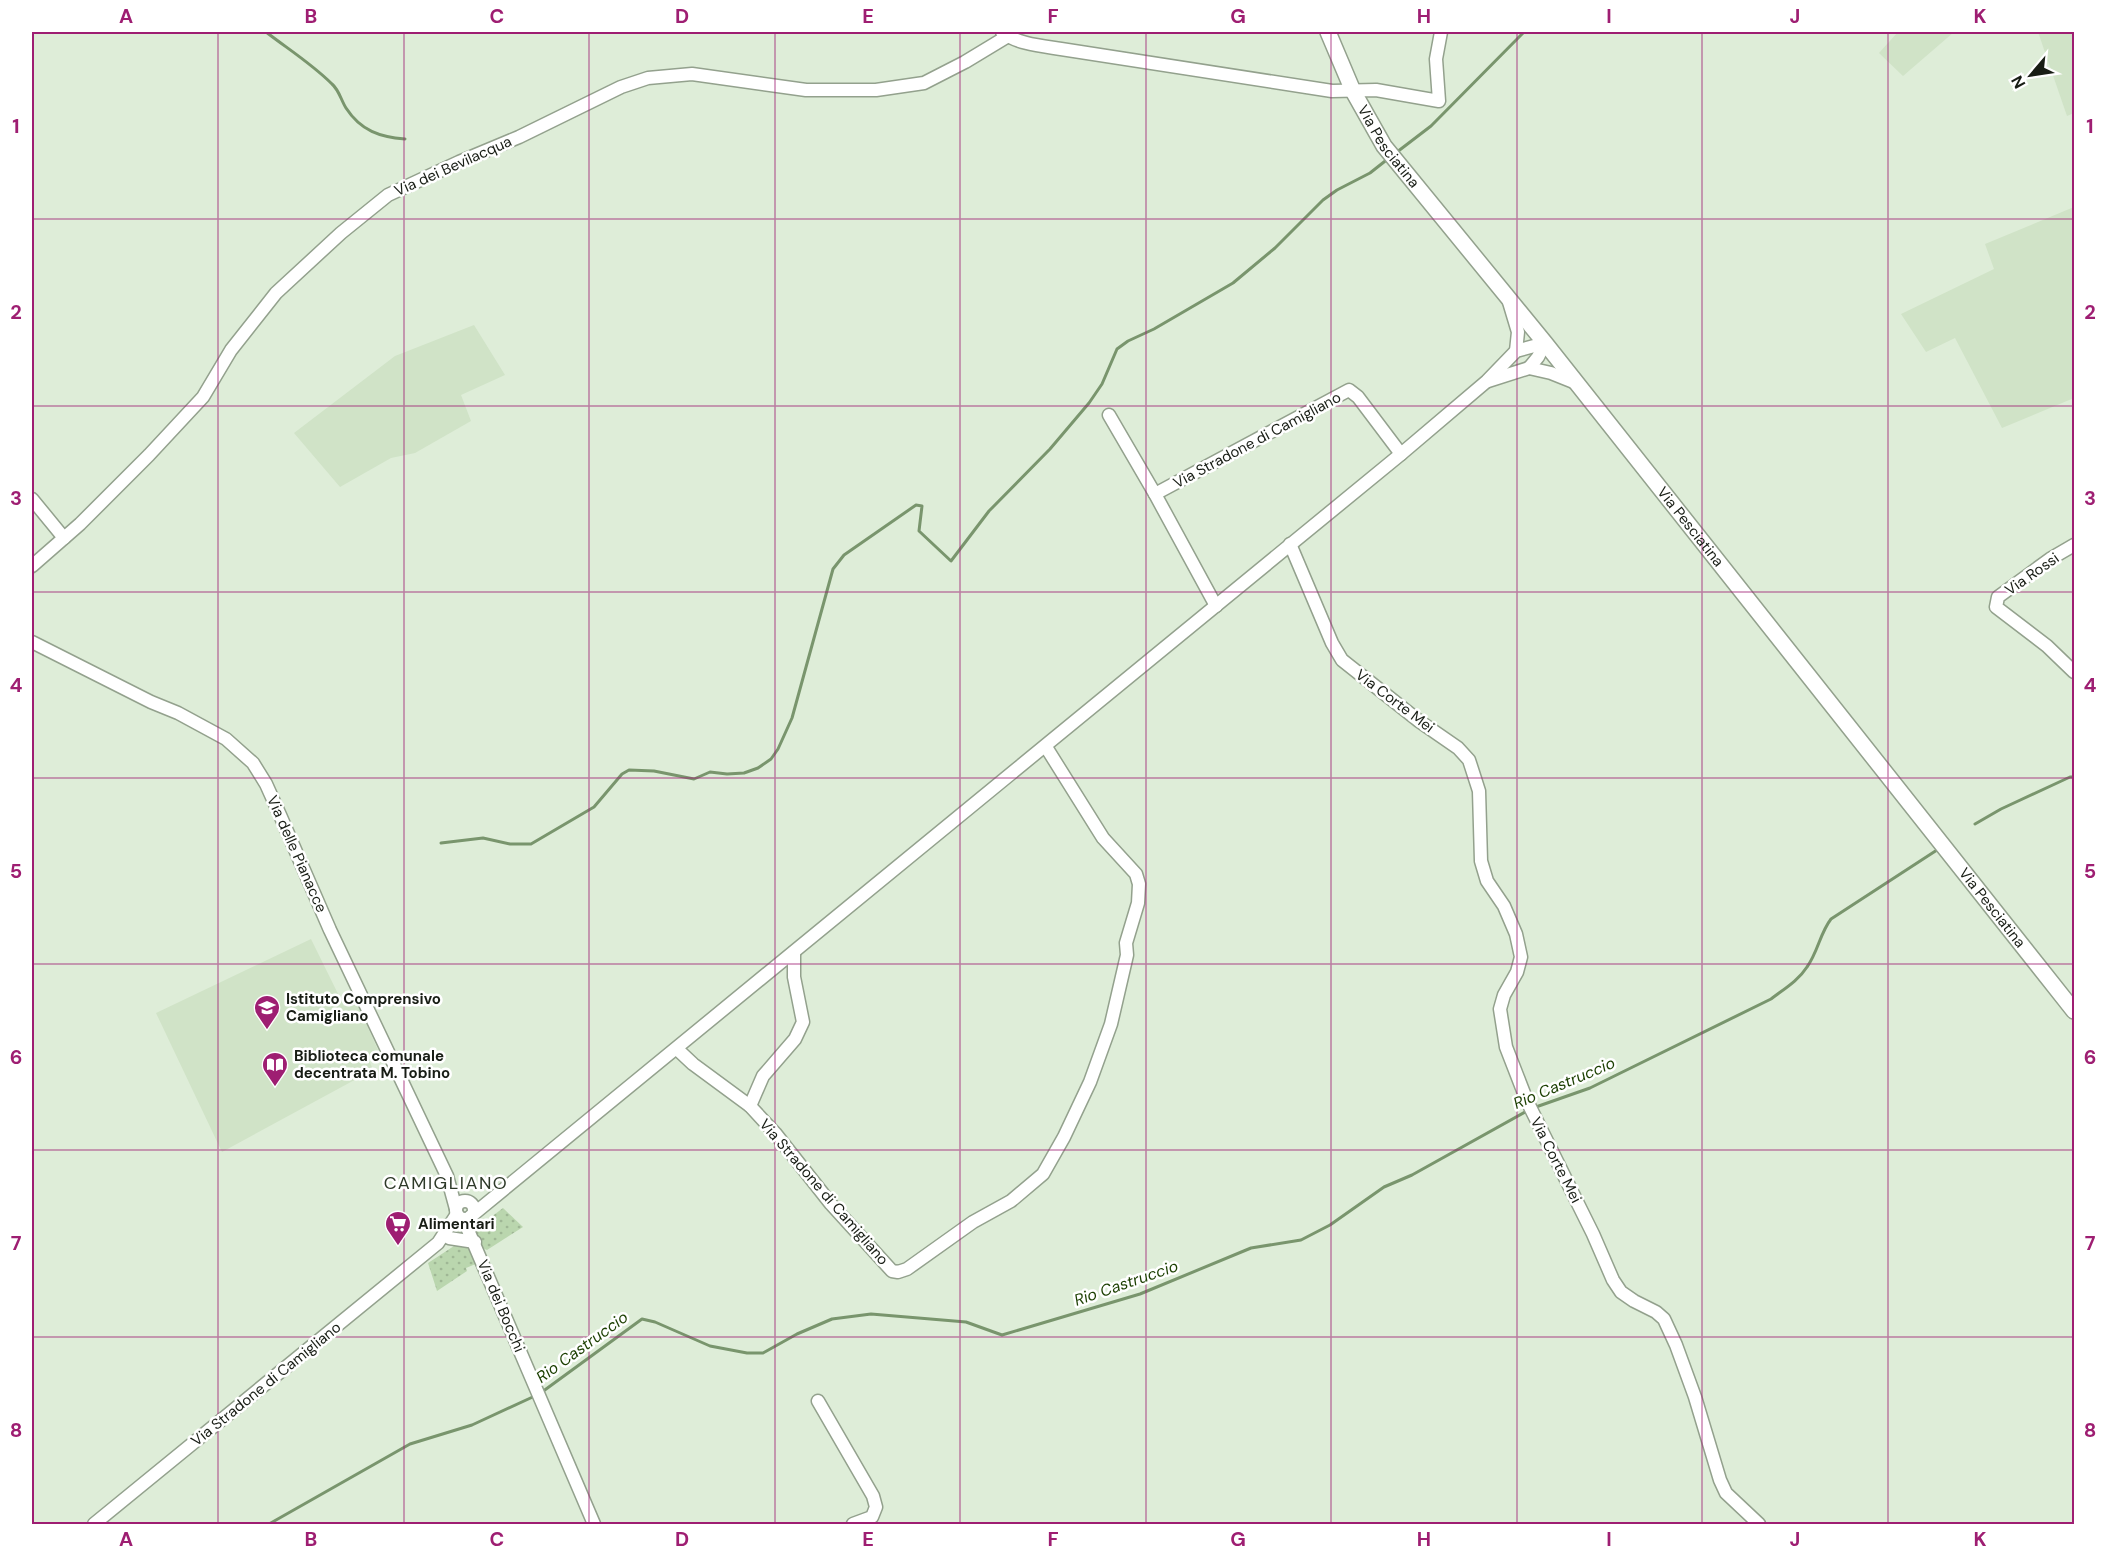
<svg xmlns="http://www.w3.org/2000/svg" width="2106" height="1556" viewBox="0 0 2106 1556" font-family="'DM Sans',sans-serif">
<style>
.built{fill:#d0e3c7}
.grass{fill:url(#grass-dots)}
.lines{fill:none;stroke-linecap:round;stroke-linejoin:round}
.stream{stroke:#79956d;stroke-width:3}
.minor-casing{stroke:#93a18d;stroke-width:15}
.major-casing{stroke:#93a18d;stroke-width:18}
.minor{stroke:#fff;stroke-width:12}
.major{stroke:#fff;stroke-width:15}
.grid{fill:none;stroke:#9e1e72;stroke-width:1.5;stroke-opacity:0.55}
.labels{text-anchor:middle;dominant-baseline:central;stroke-width:5;stroke-linejoin:round;paint-order:stroke}
.street-label{font-size:15px;fill:#181d15;stroke:#fff}
.poi-label{font-size:15px;font-weight:bold;fill:#181d15;stroke:#fff;text-anchor:start}
.water-label{font-size:16px;font-style:italic;fill:#1b3f01;stroke:#fff}
.quarter-label{font-size:18px;letter-spacing:1.5px;fill:#2d3928;stroke:#fff}
.neatline{fill:none;stroke:#9e1e72;stroke-width:2}
.grid-label{font-size:20px;text-anchor:middle;font-weight:bold;fill:#9e1e72}
</style>
<defs>
<pattern id="grass-dots" width="8" height="8" patternUnits="userSpaceOnUse" patternTransform="scale(1.5)"><rect width="8" height="8" fill="#bad6ae"/><path d="M2 2h.1M6 6h.1" fill="none" stroke="#9fb795" stroke-width="1.8" stroke-linecap="round"/></pattern>
</defs>
<rect width="100%" height="100%" fill="#deedd8"/>
<g class="built">
<polygon points="1898,32 1954,32 1903,76 1879,53"/>
<polygon points="2038,32 2074,32 2074,113 2067,116"/>
<polygon points="2074,207 2074,398 2002,428 1955,338 1926,352 1901,314 1994,269 1985,244"/>
<polygon points="474,325 505,375 461,395 471,421 415,453 391,458 340,487 294,433 395,356"/>
<polygon points="311,939 344,1006 356,1001 378,1050 367,1055 373,1070 222,1152 156,1013"/>
</g>
<g class="grass">
<polygon points="503,1208 523,1227 487,1250 482,1248 474,1230"/>
<polygon points="462,1244 473,1253 478,1263 466,1268 467,1271 437,1291 428,1263 454,1246"/>
</g>
<g class="lines">
<g class="stream">
<path d="M266,32C288,49 312,64 332,84C339,90 341,100 346,108C361,131 380,137 405,139"/>
<polyline points="1397,152 1431,126 1524,32"/>
<polyline points="1975,824 2001,809 2070,777 2074,777"/>
<polyline points="441,843 483,838 510,844 531,844 594,807 622,774 629,770 654,771 694,779 710,772 727,774 744,773 758,768 771,759 778,749 792,718 833,569 844,555 916,505 922,506 919,531 951,561 989,511 1050,449 1089,403 1102,384 1117,349 1128,341 1154,329 1233,283 1275,248 1323,200 1337,190 1370,173 1389,158"/>
<path d="M1533,1108L1590,1088L1771,999C1784,989 1798,981 1807,967C1818,952 1820,933 1831,919L1937,850"/>
<polyline points="542,1392 642,1319 655,1322 710,1346 747,1353 763,1353 797,1334 832,1319 871,1314 966,1322 1002,1335 1140,1294 1251,1248 1301,1240 1330,1225 1384,1187 1412,1175 1527,1111"/>
<polyline points="269,1524 410,1444 472,1425 537,1395"/>
</g>
<defs>
<g id="minor">
<path d="M1002,32C1017,44 1042,46 1061,49L1332,91L1376,90L1439,101L1436,59L1441,32"/>
<polyline points="1509,302 1518,332 1516,351"/>
<polyline points="1529,368 1538,357 1545,343"/>
<polyline points="1488,381 1529,368 1551,373 1576,383"/>
<polyline points="1109,415 1155,494 1216,606"/>
<polyline points="1155,494 1349,390 1358,397 1401,454"/>
<polyline points="32,499 64,538"/>
<polyline points="1290,544 1332,643 1342,660 1419,721 1458,748 1469,760 1479,791 1481,861 1487,881 1504,906 1516,934 1521,957 1517,972 1504,995 1500,1009 1506,1047 1527,1101 1593,1234 1613,1280 1621,1292 1634,1301 1656,1312 1664,1319 1676,1345 1695,1397 1720,1480 1726,1493 1759,1524"/>
<polyline points="2074,545 2050,559 1998,597 1996,607 2047,646 2074,672"/>
<polyline points="32,566 80,524 149,455 203,397 231,350 276,293 341,233 388,195 459,162 519,137 621,87 648,78 692,74 806,90 876,90 924,83 965,62 1008,36"/>
<polyline points="32,642 151,702 178,713 226,739 253,763 266,784 280,815 330,930 447,1176 456,1209"/>
<polyline points="677,1049 693,1064 750,1106 775,1133 831,1204 892,1271 898,1272 907,1269 973,1222 1011,1201 1043,1174 1064,1137 1090,1082 1111,1024 1127,955 1126,943 1138,903 1139,884 1136,874 1103,838 1046,747"/>
<polyline points="750,1106 763,1076 795,1039 803,1022 794,977 794,952"/>
<circle cx="465" cy="1210" r="9"/>
<polyline points="470,1217 1401,454 1487,381 1516,351 1545,343"/>
<polyline points="466,1219 468,1230 594,1524"/>
<polyline points="449,1238 475,1242"/>
<polyline points="818,1401 873,1496 876,1507 872,1517 853,1524"/>
<polyline points="94,1524 438,1243 457,1214"/>
</g>
<g id="major">
<path id="s1" d="M1328,32L1353,91L1384,146L1545,343L2074,1011"/>
</g>
</defs>
<use href="#minor" class="minor-casing"/>
<use href="#major" class="major-casing"/>
<use href="#minor" class="minor"/>
<use href="#major" class="major"/>
</g>
<path class="grid" d="M218,32V1524M404,32V1524M589,32V1524M775,32V1524M960,32V1524M1146,32V1524M1331,32V1524M1517,32V1524M1702,32V1524M1888,32V1524M32,219H2074M32,406H2074M32,592H2074M32,778H2074M32,964H2074M32,1150H2074M32,1337H2074"/>
<defs>
<symbol id="school-pin" viewBox="-11 -11 22 30"><path d="M0 17L-7.5 6A9.5 9.5 0 1 1 7.5 6Z" fill="#9e1e72" stroke="#fff"/><path d="M0-5L7-2L0 1L-7-2ZM-4 1L0 2.5L4 1V4Q0 6-4 4Z" fill="#fff"/></symbol>
<symbol id="library-pin" viewBox="-11 -11 22 30"><path d="M0 17L-7.5 6A9.5 9.5 0 1 1 7.5 6Z" fill="#9e1e72" stroke="#fff"/><path d="M-6-4Q-3-5.5-.7-3.5V5Q-3 3-6 4ZM6-4Q3-5.5 .7-3.5V5Q3 3 6 4Z" fill="#fff"/></symbol>
<symbol id="supermarket-pin" viewBox="-11 -11 22 30"><path d="M0 17L-7.5 6A9.5 9.5 0 1 1 7.5 6Z" fill="#9e1e72" stroke="#fff"/><path d="M-6-5.5h2.5l.6 2H6L4.5 2H-2.5L-4.4-4H-6ZM-1.5 3.2a1.3 1.3 0 1 0 .1 0ZM3 3.2a1.3 1.3 0 1 0 .1 0Z" fill="#fff"/></symbol>
</defs>
<g fill-rule="evenodd">
<use href="#school-pin" x="252" y="993" width="30" height="40"/>
<use href="#library-pin" x="260" y="1050" width="30" height="40"/>
<use href="#supermarket-pin" x="383" y="1209" width="30" height="40"/>
</g>
<g class="labels">
<g class="street-label">
<text stroke="none"><textPath href="#s1" startOffset="130">Via Pesciatina</textPath></text>
<text transform="translate(453 166) rotate(-24)">Via dei Bevilacqua</text>
<text transform="translate(1257 440) rotate(-28)">Via Stradone di Camigliano</text>
<text stroke="none"><textPath href="#s1" startOffset="616">Via Pesciatina</textPath></text>
<text transform="translate(2032 574) rotate(-35)">Via Rossi</text>
<text transform="translate(1395 701) rotate(37)">Via Corte Mei</text>
<text transform="translate(297 854) rotate(66)">Via delle Pianacce</text>
<text stroke="none"><textPath href="#s1" startOffset="1102">Via Pesciatina</textPath></text>
<text transform="translate(1556 1160) rotate(63)">Via Corte Mei</text>
<text transform="translate(824 1192) rotate(49)">Via Stradone di Camigliano</text>
<text transform="translate(501 1306) rotate(67)">Via dei Bocchi</text>
<text transform="translate(266 1384) rotate(-39)">Via Stradone di Camigliano</text>
</g>
<g class="poi-label">
<text x="286" y="999">Istituto Comprensivo<tspan x="286" dy="17">Camigliano</tspan></text>
<text x="294" y="1056">Biblioteca comunale<tspan x="294" dy="17">decentrata M. Tobino</tspan></text>
<text x="418" y="1224">Alimentari</text>
</g>
<g class="water-label">
<text transform="translate(1564 1083) rotate(-23)">Rio Castruccio</text>
<text transform="translate(1126 1283) rotate(-19)">Rio Castruccio</text>
<text transform="translate(582 1347) rotate(-36)">Rio Castruccio</text>
</g>
<g class="quarter-label">
<text x="446" y="1183">CAMIGLIANO</text>
</g>
</g>
<rect width="2106" height="1556" fill="none" stroke="#ffffff" stroke-width="66"/>
<g transform="translate(2031 75) rotate(241)" stroke="#ffffff" stroke-width="4.5" paint-order="stroke">
<path d="M0-4.5L10 22L0 15L-10 22Z" fill="#181d15"/>
<text y="-9" font-size="16" font-weight="bold" text-anchor="middle" fill="#181d15">N</text>
</g>
<rect x="33" y="33" width="2040" height="1490" class="neatline"/>
<g class="grid-label">
<text x="126" y="23">A</text>
<text x="311" y="23">B</text>
<text x="497" y="23">C</text>
<text x="682" y="23">D</text>
<text x="868" y="23">E</text>
<text x="1053" y="23">F</text>
<text x="1238" y="23">G</text>
<text x="1424" y="23">H</text>
<text x="1609" y="23">I</text>
<text x="1795" y="23">J</text>
<text x="1980" y="23">K</text>
<text x="16" y="133">1</text>
<text x="2090" y="133">1</text>
<text x="16" y="319">2</text>
<text x="2090" y="319">2</text>
<text x="16" y="505">3</text>
<text x="2090" y="505">3</text>
<text x="16" y="692">4</text>
<text x="2090" y="692">4</text>
<text x="16" y="878">5</text>
<text x="2090" y="878">5</text>
<text x="16" y="1064">6</text>
<text x="2090" y="1064">6</text>
<text x="16" y="1250">7</text>
<text x="2090" y="1250">7</text>
<text x="16" y="1437">8</text>
<text x="2090" y="1437">8</text>
<text x="126" y="1546">A</text>
<text x="311" y="1546">B</text>
<text x="497" y="1546">C</text>
<text x="682" y="1546">D</text>
<text x="868" y="1546">E</text>
<text x="1053" y="1546">F</text>
<text x="1238" y="1546">G</text>
<text x="1424" y="1546">H</text>
<text x="1609" y="1546">I</text>
<text x="1795" y="1546">J</text>
<text x="1980" y="1546">K</text>
</g>
</svg>
